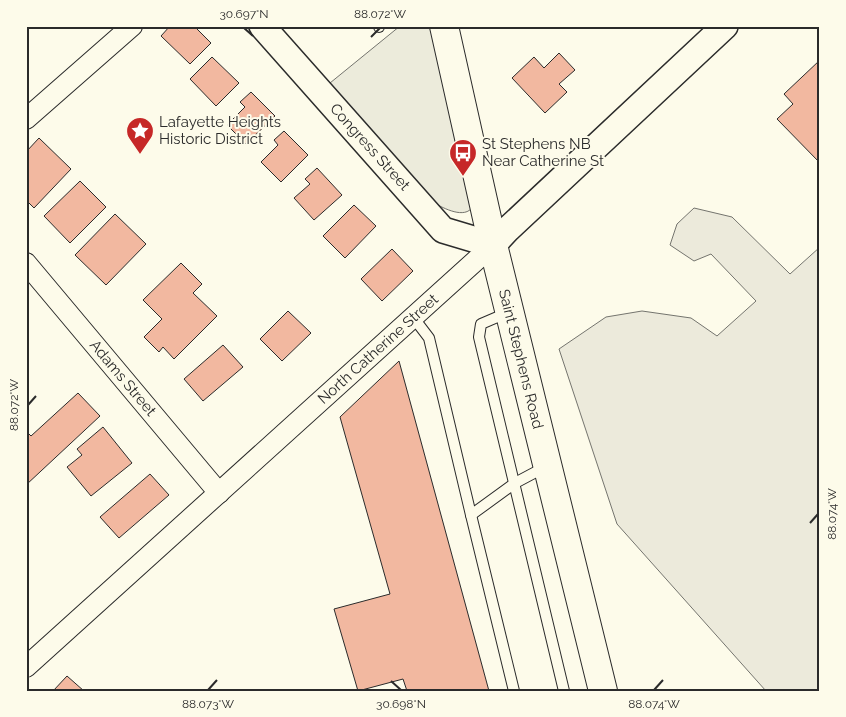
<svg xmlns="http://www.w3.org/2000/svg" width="846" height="717" viewBox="0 0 846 717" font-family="Raleway,sans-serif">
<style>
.green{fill:#ecebdb;stroke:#74746e}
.parking{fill:#eceadb;stroke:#74746e}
.building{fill:#f2b8a0;stroke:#2b2b2b}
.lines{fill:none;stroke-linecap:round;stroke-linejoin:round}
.service-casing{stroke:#2b2b2b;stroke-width:12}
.minor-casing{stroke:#2b2b2b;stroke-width:22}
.tertiary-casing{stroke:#2b2b2b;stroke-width:28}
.primary-casing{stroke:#2b2b2b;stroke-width:30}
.service{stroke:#fdfbea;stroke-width:10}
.minor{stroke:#fdfbea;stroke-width:20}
.tertiary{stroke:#fdfbea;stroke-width:25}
.primary{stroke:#fdfbea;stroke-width:28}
.ticks{fill:none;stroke:#2b2b2b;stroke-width:2}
.labels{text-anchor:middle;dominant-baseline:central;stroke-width:4;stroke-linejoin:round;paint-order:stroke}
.poi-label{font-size:15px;fill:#2b2b2b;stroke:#fdfbea;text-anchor:start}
.street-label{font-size:15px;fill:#2b2b2b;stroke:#fdfbea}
.neatline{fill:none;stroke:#2b2b2b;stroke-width:2}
.ticks-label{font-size:12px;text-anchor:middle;fill:#2b2b2b}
</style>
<rect width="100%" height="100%" fill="#fdfbea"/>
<path class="green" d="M400,26H431L474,204C468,220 447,210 436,204L330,83Z"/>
<polygon class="parking" points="694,208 732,217 790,274 820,247 820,691 766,691 617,524 559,349 606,317 642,311 691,318 717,336 756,301 711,254 694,261 670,245 677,224"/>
<g class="building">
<polygon points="170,26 194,26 211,43 190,64 161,36"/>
<polygon points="559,53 575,70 559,84 567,92 545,113 512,78 534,57 544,68"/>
<polygon points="212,57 239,83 216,106 190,79"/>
<polygon points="820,60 820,163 777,119 793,104 784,94"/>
<polygon points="251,92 275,116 246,144 227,125 245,107 240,102"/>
<polygon points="284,131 308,155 281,182 261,162 278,145 274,140"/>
<polygon points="39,138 71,169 34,208 26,200 26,152"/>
<polygon points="317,168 342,195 314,220 294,198 310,184 305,179"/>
<polygon points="80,181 106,207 70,243 44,216"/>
<polygon points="354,205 376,226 345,258 323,236"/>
<polygon points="115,214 146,244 106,285 75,255"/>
<polygon points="392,249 413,271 382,301 361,279"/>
<polygon points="181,263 202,284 193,293 217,316 174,359 163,347 159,352 144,337 162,319 143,300"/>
<polygon points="288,311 311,333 282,361 260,339"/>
<polygon points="223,345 243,367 203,401 184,379"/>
<polygon points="399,361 489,691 407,691 403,679 358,691 334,609 390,594 340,417"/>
<polygon points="78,393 100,416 26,485 26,431 31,436"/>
<polygon points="103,427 132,463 91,496 67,467 82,455 77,449"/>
<polygon points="150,474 169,495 119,538 100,517"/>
<polygon points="67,676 84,691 53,691"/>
</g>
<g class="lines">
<defs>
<g id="service">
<polyline points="379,27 379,26"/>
<polyline points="509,312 481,324 479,337 564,691"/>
<polyline points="413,317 429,338 471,515 515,483 547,466"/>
<polyline points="471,515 514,691"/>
</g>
<g id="minor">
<polyline points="26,119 132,26"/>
<polyline points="26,263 219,493"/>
<polyline points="26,667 493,245"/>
</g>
<polyline id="tertiary" points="262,26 443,230 493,245 508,229 725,26"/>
<polyline id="primary" points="444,26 493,245 603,691"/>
</defs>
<use href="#service" class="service-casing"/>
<use href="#minor" class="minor-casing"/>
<use href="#tertiary" class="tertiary-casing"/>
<use href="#primary" class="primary-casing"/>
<use href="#service" class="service"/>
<use href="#minor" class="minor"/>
<use href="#tertiary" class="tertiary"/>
<use href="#primary" class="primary"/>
</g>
<path class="ticks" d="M244,28L253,36M371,37L380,28M28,405L36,396M810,523L818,514M391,681L401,690M208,690L217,680M654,690L663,680"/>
<defs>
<symbol id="sight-pin" viewBox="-11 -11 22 30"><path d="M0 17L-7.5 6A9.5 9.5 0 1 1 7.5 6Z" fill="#c62828" stroke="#fdfbea"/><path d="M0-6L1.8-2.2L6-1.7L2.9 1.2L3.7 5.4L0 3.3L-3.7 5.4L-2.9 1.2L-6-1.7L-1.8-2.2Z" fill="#fff"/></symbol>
<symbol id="bus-pin" viewBox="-11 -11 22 30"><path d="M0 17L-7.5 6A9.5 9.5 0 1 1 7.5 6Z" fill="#c62828" stroke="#fdfbea"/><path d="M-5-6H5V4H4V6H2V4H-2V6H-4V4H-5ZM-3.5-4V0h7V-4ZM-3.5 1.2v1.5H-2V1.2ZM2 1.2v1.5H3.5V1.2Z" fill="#fff"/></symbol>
</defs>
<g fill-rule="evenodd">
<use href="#sight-pin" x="124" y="115" width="32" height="43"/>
<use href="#bus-pin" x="447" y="137" width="32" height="43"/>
</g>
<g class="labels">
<g class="poi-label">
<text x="159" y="122">Lafayette Heights<tspan x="159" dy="17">Historic District</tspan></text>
<text x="482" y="144">St Stephens NB<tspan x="482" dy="17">Near Catherine St</tspan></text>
</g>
<g class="street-label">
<text transform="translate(370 147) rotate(48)">Congress Street</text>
<text transform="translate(378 349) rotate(-42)">North Catherine Street</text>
<text transform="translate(521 359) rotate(76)">Saint Stephens Road</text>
<text transform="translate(123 378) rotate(50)">Adams Street</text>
</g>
</g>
<rect width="846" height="717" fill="none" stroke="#fdfbea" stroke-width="55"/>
<rect x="28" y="28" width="790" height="662" class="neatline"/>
<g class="ticks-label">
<text x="244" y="18">30.697°N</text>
<text x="380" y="18">88.072°W</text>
<text transform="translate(14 405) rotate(-90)" y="4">88.072°W</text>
<text transform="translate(832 514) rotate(-90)" y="4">88.074°W</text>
<text x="208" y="708">88.073°W</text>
<text x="401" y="708">30.698°N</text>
<text x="654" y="708">88.074°W</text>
</g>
</svg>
